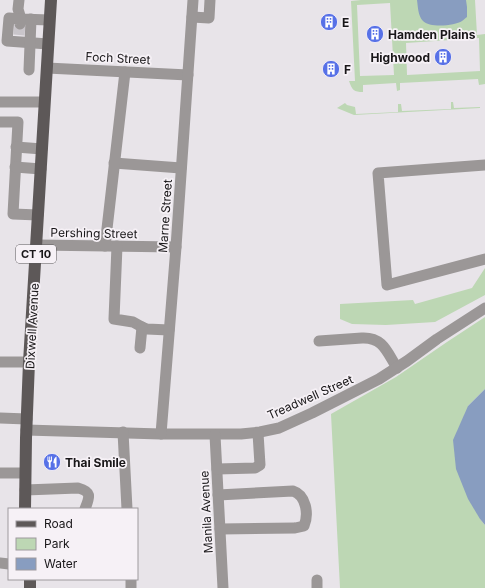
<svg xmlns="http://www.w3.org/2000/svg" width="485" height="588" viewBox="0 0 485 588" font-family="Inter,sans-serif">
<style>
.green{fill:#bdd7b4;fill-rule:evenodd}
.water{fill:#889dc0}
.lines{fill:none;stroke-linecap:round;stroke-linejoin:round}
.minor-tunnel{stroke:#c9c5ca;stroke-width:11;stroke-dasharray:11 5.5;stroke-linecap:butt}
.minor{stroke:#9b9797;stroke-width:11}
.major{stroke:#5d5858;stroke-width:12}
.labels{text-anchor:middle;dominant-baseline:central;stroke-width:3.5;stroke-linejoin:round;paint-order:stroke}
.shield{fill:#f6f1f6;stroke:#5b585b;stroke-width:1}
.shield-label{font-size:11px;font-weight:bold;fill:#191719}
.poi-label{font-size:12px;font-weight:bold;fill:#191719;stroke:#f6f1f6;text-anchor:start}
.street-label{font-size:12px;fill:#191719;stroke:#f6f1f6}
</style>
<rect width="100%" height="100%" fill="#e8e4e9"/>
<g class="green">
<path d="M361,0H475L477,35L485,34V84L479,85L478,79L400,83V90L397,91L396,83L363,85V92C354,92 352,90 349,81H355L351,1ZM390,3L394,75L360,76L357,5ZM479,38L480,71L407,75L406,43Z"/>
<polygon points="451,102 453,102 454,108 480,107 480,108 354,115 337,108 345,103 347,105 355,107 356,114 398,112 398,104 401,104 402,111 451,109"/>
<polygon points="485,268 485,295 435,322 386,325 352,324 340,319 340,304 413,300 415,304 472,288"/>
<polygon points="485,317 485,389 468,406 480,519 485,525 485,588 340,588 331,414 396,377 447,342"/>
</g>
<g class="water">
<path d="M417,0H466L467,7V17C465,18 464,20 462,21C455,26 429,28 423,21C418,16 418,7 417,0Z"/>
<polygon points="485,389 485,525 480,519 468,499 456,469 453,440 468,406"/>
</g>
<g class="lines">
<polyline class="minor-tunnel" points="19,35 20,24"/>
<g class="minor">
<polyline points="19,0 18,9 21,19 49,20"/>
<polyline points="192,17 209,18 210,0"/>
<polyline points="20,24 21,19 9,18 7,41 48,44"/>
<polyline points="47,68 188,75"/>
<polyline points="29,70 31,19"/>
<polyline points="0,102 44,102"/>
<polyline points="0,122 18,122 13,214 38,215"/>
<polyline points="16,147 42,149"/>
<polyline points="114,163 181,168"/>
<polyline points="485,165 378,173 387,285 485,259"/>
<polyline points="15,167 41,169"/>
<polyline points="37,245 176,247"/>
<polyline points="105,246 125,72"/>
<polyline points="117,246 114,319 133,322 142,327 147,329 169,330"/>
<path d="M319,341L362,338C383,337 387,352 397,368"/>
<polyline points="140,348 142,327"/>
<polyline points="0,362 29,362"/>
<polyline points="0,418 27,419"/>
<polyline points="26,430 161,434 241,434 260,432 279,428 312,413 379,379 407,361 437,339 485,308"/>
<polyline points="123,432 127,509"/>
<polyline points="161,434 176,247 193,0"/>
<polyline points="215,435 223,588"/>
<polyline points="217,469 255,468 260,465 258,433"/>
<polyline points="0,473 25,473"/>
<path d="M25,490L78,488C93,492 89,498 85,509"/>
<path d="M218,495L293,491C306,495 309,514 304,526L295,528L220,529"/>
<polyline points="0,563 9,564"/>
<polyline points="131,579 131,588"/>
<polyline points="317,588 317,580"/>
</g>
<g class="major">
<polyline points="25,509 26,438 29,362 51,0"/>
<polyline points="30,579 30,588"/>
</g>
</g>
<defs>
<symbol id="building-disc" viewBox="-11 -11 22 22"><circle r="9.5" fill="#5771e7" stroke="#f6f1f6"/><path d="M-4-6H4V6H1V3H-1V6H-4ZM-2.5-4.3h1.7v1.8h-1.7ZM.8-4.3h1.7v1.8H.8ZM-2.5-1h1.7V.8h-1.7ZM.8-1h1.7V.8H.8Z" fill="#fff"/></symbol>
<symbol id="restaurant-disc" viewBox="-11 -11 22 22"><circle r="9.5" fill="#5771e7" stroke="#f6f1f6"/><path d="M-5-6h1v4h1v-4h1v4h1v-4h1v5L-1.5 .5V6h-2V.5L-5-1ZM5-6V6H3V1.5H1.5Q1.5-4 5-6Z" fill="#fff"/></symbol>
</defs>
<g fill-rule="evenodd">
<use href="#building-disc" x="319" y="12" width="20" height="20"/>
<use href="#building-disc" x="365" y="24" width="20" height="20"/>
<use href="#building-disc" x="433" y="47" width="20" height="20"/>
<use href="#building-disc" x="321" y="59" width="20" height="20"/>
<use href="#restaurant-disc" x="42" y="452" width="20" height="20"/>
</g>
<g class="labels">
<rect class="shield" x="16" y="245" width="40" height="18" rx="3"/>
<g class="shield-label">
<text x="36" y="254">CT 10</text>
</g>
<g class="poi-label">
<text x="342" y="22">E</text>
<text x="388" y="34">Hamden Plains</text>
<text x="430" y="57" text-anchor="end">Highwood</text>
<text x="344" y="69">F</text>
<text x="65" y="462">Thai Smile</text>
</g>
<g class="street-label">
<text transform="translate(118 58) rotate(3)">Foch Street</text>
<text transform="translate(165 216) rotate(-86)">Marne Street</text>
<text transform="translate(94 233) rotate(1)">Pershing Street</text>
<text transform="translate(32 326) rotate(-87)">Dixwell Avenue</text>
<text transform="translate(310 397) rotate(-24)">Treadwell Street</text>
<text transform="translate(206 512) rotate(-93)">Manila Avenue</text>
</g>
</g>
<rect x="8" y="508" width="130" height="72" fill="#f6f1f6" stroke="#9e9a9e"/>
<rect x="16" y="521" width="20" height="6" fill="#5d5858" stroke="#9e9a9e"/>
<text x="44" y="528" font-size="12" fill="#191719">Road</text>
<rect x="16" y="538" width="20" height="12" fill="#bdd7b4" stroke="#9e9a9e"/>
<text x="44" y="548" font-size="12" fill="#191719">Park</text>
<rect x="16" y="558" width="20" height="12" fill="#889dc0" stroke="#9e9a9e"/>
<text x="44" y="568" font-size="12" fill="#191719">Water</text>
</svg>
